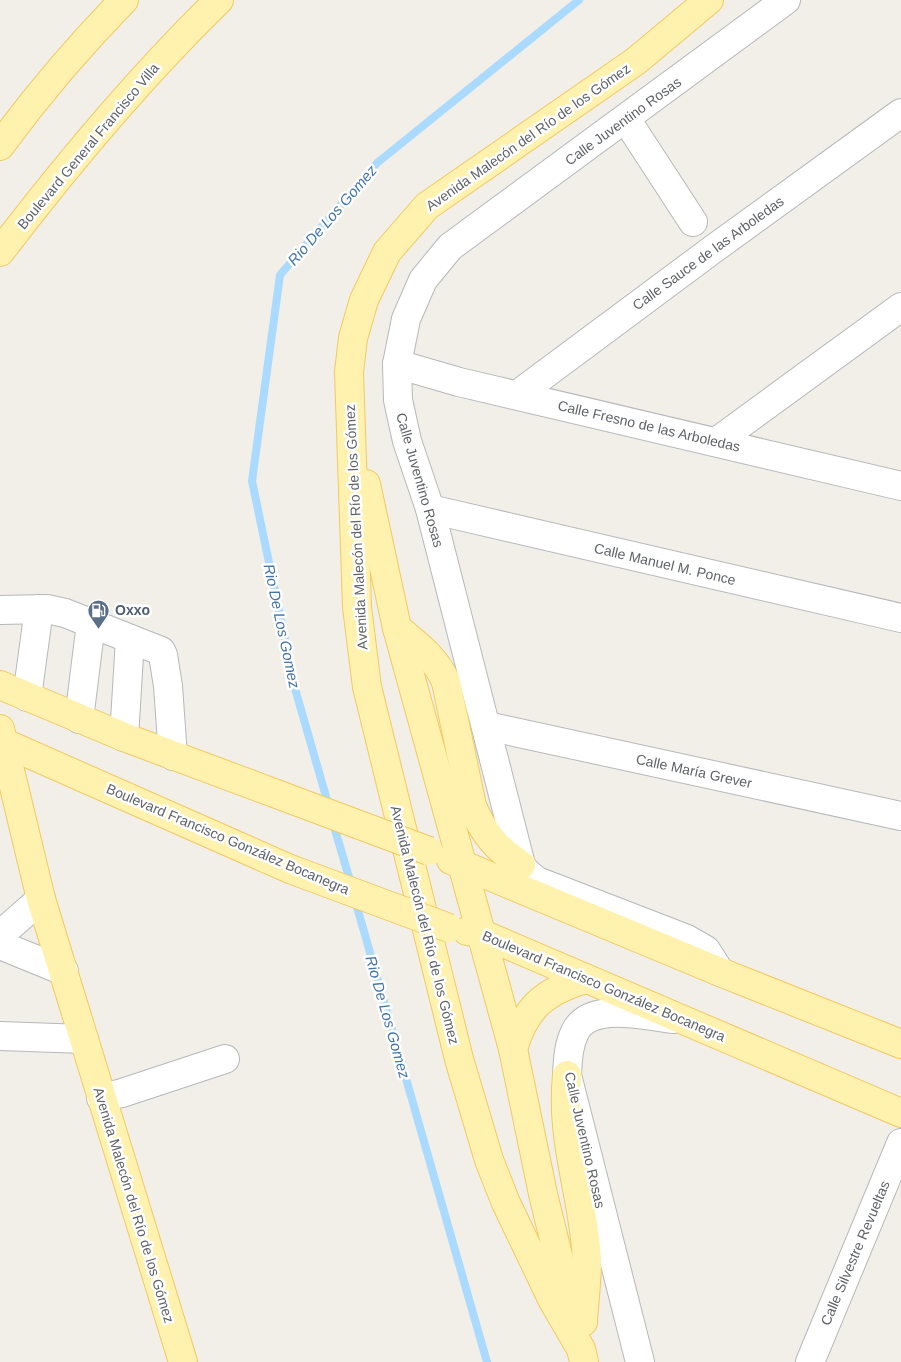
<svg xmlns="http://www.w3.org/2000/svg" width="901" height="1362" viewBox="0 0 901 1362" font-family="Arial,sans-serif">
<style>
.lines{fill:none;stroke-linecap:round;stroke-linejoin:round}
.stream{stroke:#aadaff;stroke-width:8}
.minor-casing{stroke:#b5b8bc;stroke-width:30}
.major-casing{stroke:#f2c960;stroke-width:30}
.minor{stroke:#fff;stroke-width:28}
.major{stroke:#fff2af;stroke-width:28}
.major-bridge-casing{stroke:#f2c960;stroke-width:30;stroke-linecap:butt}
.major-bridge{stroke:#fff2af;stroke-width:28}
.labels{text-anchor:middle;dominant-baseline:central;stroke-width:5;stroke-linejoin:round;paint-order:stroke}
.street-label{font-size:14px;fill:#5f6368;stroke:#fff}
.service-label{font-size:14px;font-weight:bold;fill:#4e5e75;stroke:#fff;text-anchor:start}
.water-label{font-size:15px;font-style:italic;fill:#4174aa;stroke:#fff}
</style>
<rect width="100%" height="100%" fill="#f1efe8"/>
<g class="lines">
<g class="stream">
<polyline points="329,807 296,692 252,481 280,275 377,163 579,0"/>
<polyline points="333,823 351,884"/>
<polyline points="355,900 487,1362"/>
</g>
<defs>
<g id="minor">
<polyline points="626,119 693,222"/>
<polyline points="397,364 459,382 901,486"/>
<polyline points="517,395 712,250 901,113"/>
<polyline points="716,442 901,307"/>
<polyline points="430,509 901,618"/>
<polyline points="0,610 47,609 65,613 161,651 163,655 168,686 173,756"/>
<polyline points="27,697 39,609"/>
<polyline points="79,719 91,623"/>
<polyline points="487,726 901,816"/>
<polyline points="124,737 130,639"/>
<polyline points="0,935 41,899"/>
<polyline points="0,945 64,971"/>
<polyline points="720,972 706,950 687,939 537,881 526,872 521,865 430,509 407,441 398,400 397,364 406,319 423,280 450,247 786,0"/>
<polyline points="0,1036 84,1039"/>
<polyline points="101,1098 122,1093 225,1059"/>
<path d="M640,1362L567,1075C568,1060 568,1046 575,1032C590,1001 646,1016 674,1019"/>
<polyline points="810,1362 901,1143"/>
</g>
<g id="major">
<path d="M0,146C38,94 79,46 124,0"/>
<path d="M0,252C68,163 139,78 219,0"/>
<polyline points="366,484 397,628 513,1049 543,1194 572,1313"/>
<path d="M397,628C416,644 436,658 446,682L472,806C484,834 496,848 521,865"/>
<polyline points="0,685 124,737 274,793"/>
<polyline points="0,729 41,899 183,1362"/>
<polyline points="0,741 290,869"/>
<polyline points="451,860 720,972 901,1044"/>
<polyline points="467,931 480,933 901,1113"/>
<path d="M513,1049C525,1008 544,991 586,979"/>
<path d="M567,1075C560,1142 584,1196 587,1261C587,1281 584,1302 583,1322"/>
<polyline points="584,1362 581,1349 553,1301 506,1203 489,1160 459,1059 367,687 357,607 349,372 353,338 364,300 387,252 427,206 636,61 709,0"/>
</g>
</defs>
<use href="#minor" class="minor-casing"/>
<use href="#major" class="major-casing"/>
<use href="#minor" class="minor"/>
<use href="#major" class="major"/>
<defs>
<g id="major-bridge">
<polyline points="274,793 429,851"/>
<polyline points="290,869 449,928"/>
</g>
</defs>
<use href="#major-bridge" class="major-bridge-casing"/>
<use href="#major-bridge" class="major-bridge"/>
</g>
<defs>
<symbol id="fuel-pin" viewBox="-11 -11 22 30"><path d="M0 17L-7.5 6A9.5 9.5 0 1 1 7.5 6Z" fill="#5c6f8a" stroke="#fff"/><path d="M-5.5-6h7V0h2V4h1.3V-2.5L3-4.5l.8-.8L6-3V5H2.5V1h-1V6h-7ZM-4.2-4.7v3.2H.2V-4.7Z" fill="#fff"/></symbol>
</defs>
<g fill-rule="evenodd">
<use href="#fuel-pin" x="86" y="598" width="25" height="34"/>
</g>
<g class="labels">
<g class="street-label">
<text transform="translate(623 121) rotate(-36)">Calle Juventino Rosas</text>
<text transform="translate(528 137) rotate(-35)">Avenida Malecón del Río de los Gómez</text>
<text transform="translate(88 146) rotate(-50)">Boulevard General Francisco Villa</text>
<text transform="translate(708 253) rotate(-36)">Calle Sauce de las Arboledas</text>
<text transform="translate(649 426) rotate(13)">Calle Fresno de las Arboledas</text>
<text transform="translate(420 480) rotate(74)">Calle Juventino Rosas</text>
<text transform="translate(356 527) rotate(-93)">Avenida Malecón del Río de los Gómez</text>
<text transform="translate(665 564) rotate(13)">Calle Manuel M. Ponce</text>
<text transform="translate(694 771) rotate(12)">Calle María Grever</text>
<text transform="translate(228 839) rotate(23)">Boulevard Francisco González Bocanegra</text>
<text transform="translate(425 925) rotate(76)">Avenida Malecón del Río de los Gómez</text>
<text transform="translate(604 986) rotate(23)">Boulevard Francisco González Bocanegra</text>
<text transform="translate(585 1140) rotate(77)">Calle Juventino Rosas</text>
<text transform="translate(134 1205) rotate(73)">Avenida Malecón del Río de los Gómez</text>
<text transform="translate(855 1253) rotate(-67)">Calle Silvestre Revueltas</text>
</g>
<g class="service-label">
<text x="115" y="610">Oxxo</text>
</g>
<g class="water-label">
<text transform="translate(332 215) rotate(-49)">Rio De Los Gomez</text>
<text transform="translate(282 626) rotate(78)">Rio De Los Gomez</text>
<text transform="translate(388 1017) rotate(74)">Rio De Los Gomez</text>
</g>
</g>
</svg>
